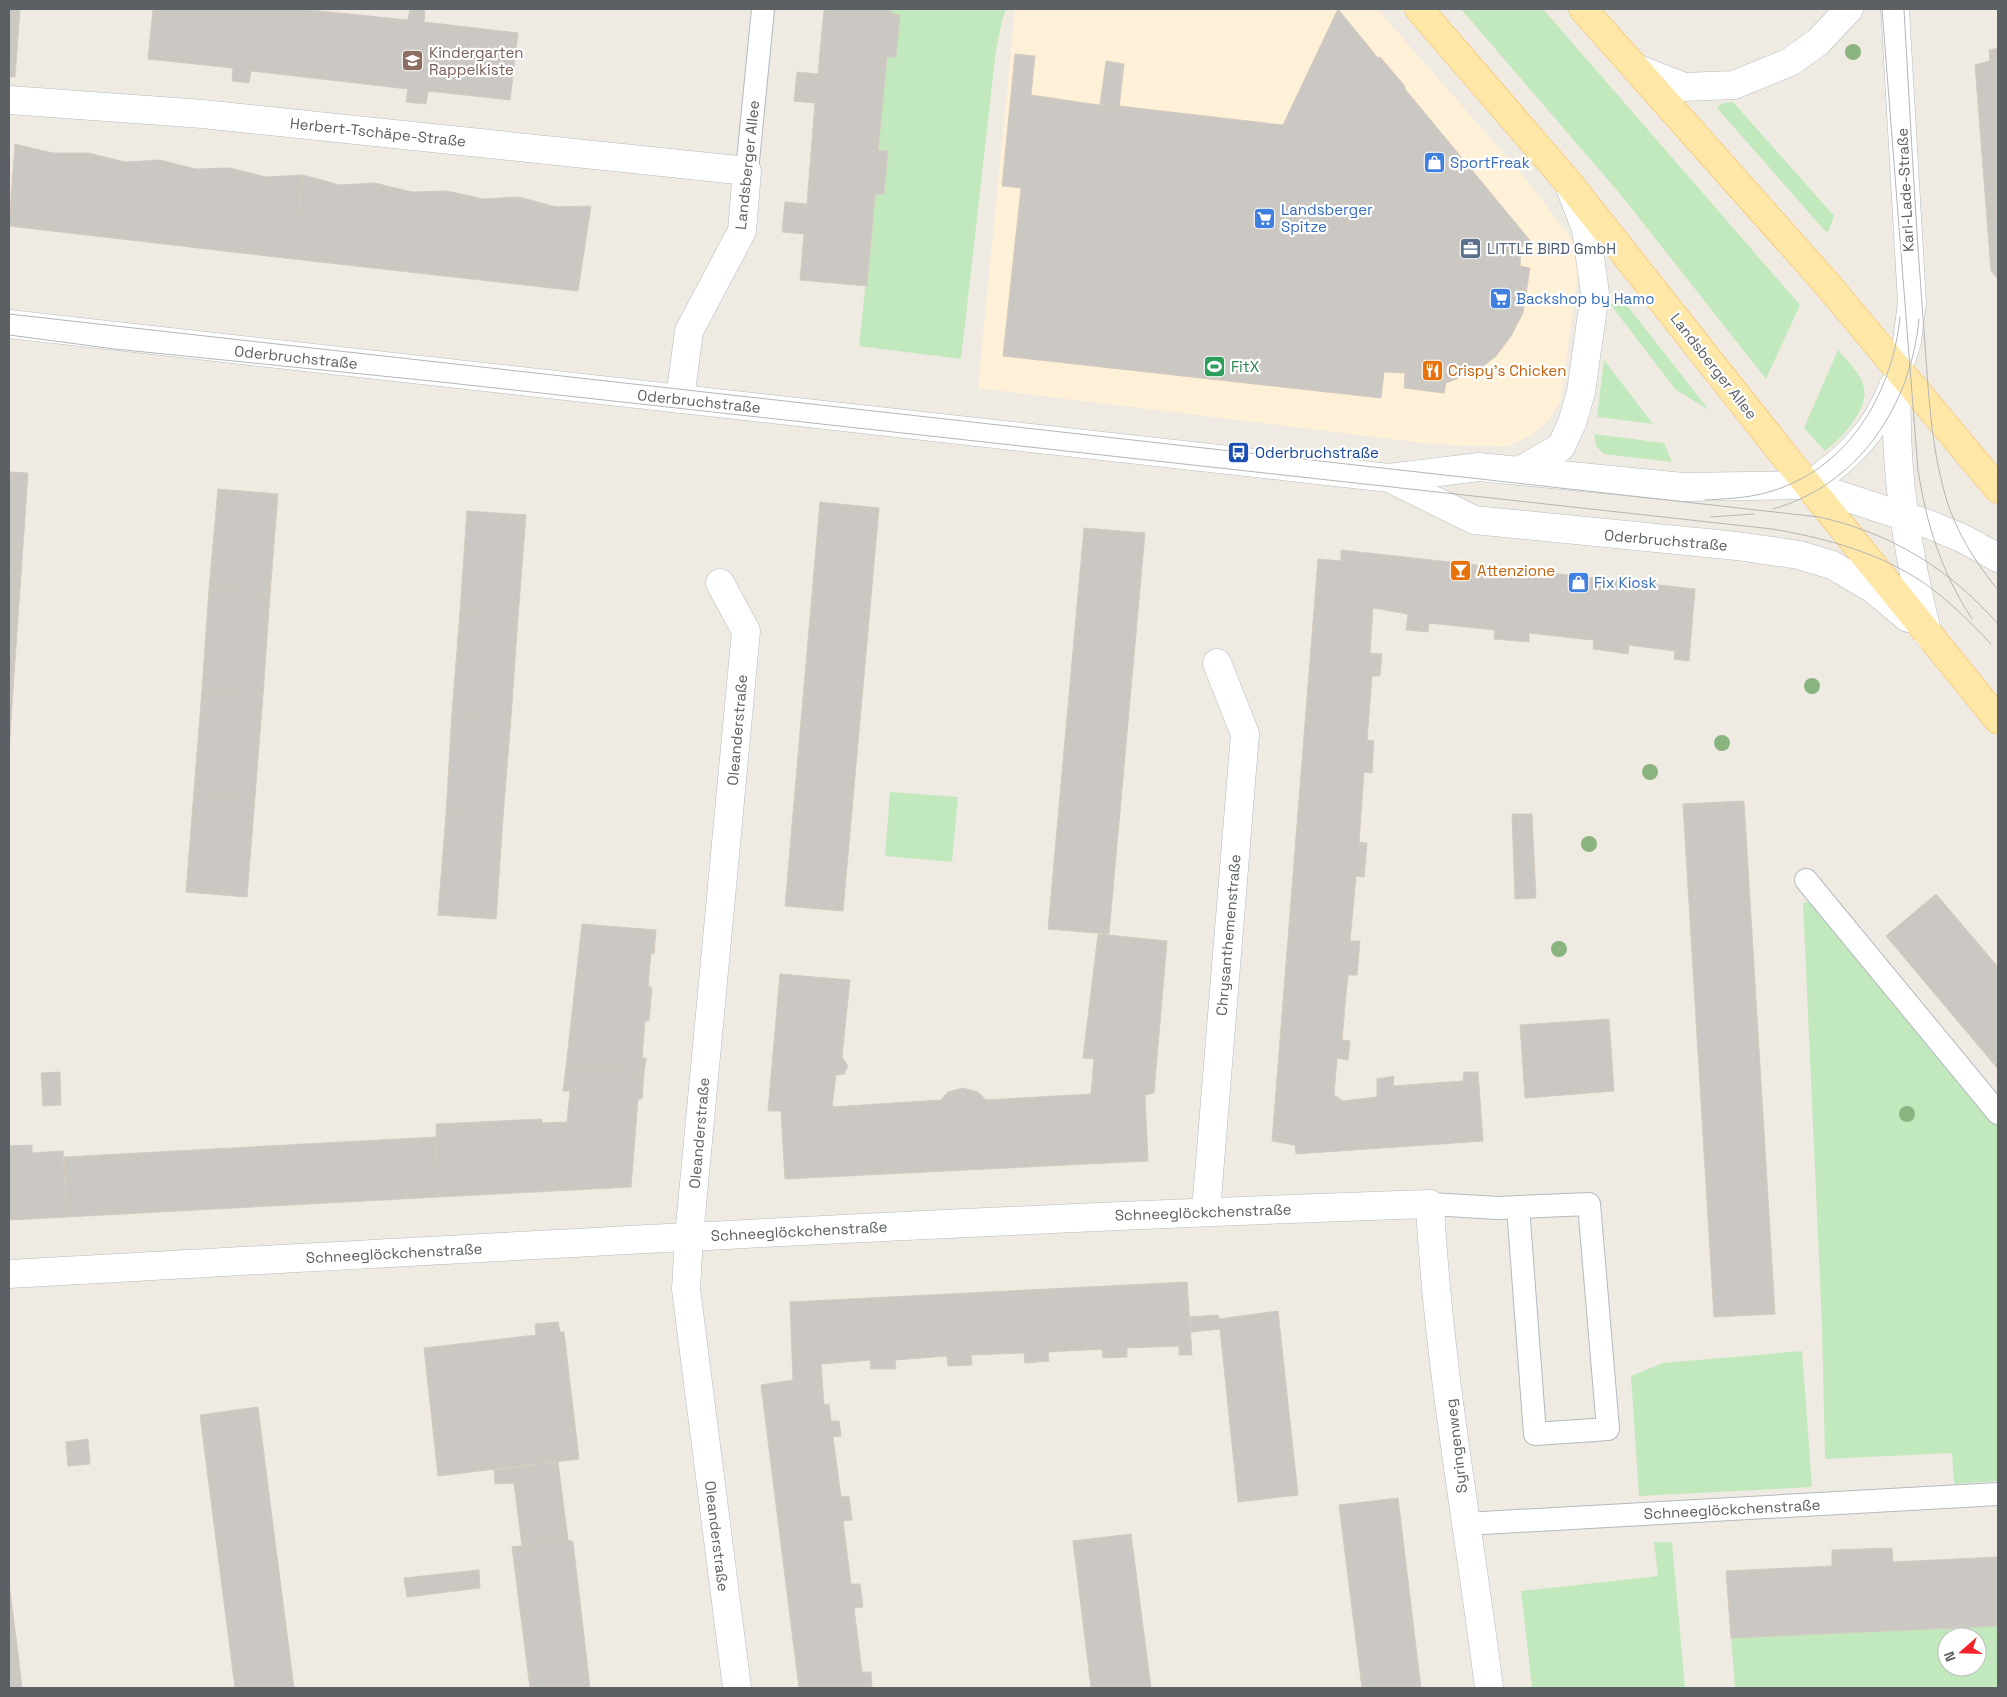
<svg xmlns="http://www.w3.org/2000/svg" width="2007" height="1697" viewBox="0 0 2007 1697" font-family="'Space Grotesk',sans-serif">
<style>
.commercial{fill:#fff1d7}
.green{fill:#c2e8bd;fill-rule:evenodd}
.building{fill:#cbc7c2;stroke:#d4cbc0}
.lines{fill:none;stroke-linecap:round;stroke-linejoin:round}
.lane-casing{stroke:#b5babe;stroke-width:24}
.street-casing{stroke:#b5babe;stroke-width:29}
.secondary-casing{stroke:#b6bbc0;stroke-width:29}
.primary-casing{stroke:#f9b751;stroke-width:29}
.lane{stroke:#fff;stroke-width:22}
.street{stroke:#fff;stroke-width:28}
.secondary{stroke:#fff;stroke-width:28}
.primary{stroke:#ffe7a7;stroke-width:28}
.tram{stroke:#b4b5b5;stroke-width:1}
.tree{fill:#89b480}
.labels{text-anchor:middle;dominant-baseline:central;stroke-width:4.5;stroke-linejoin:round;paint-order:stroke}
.education-label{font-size:15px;fill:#785e54;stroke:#fff;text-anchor:start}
.street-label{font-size:15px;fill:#5b6064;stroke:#fff}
.shop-label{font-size:15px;fill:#366cbe;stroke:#fff;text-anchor:start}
.service-label{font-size:15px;fill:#4e5e75;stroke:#fff;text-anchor:start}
.leisure-label{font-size:15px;fill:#27864d;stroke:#fff;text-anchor:start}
.food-label{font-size:15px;fill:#c56008;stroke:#fff;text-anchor:start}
.transit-label{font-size:15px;fill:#164399;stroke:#fff;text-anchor:start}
</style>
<rect width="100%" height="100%" fill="#efebe2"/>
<polygon class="commercial" points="1015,9 1377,9 1525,178 1571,239 1578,256 1577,282 1560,402 1549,420 1530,436 1506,447 1431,444 978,388"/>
<g class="green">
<polygon points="891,9 1006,9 1002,20 996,50 961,359 859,346 875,194 884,194 888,151 878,150 887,57 896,57 900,15 891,13"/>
<polygon points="1461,9 1543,9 1800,305 1766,379 1621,195"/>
<polygon points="1733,102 1834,216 1828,232 1824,230 1717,108 1723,103"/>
<polygon points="1617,300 1629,308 1709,410 1676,390 1610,304"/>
<path d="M1838,350C1860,375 1876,389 1854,420C1846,433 1836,442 1825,451L1804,428Z"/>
<polygon points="1604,360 1653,424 1597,417"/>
<polygon points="1594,434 1664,443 1672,462 1604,454 1596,446"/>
<polygon points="890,792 958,797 952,862 885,856"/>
<polygon points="1815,901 1998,1127 1998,1481 1954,1484 1952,1453 1825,1459 1822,1325 1803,903"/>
<polygon points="1802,1351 1812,1487 1639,1496 1631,1376 1663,1363"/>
<polygon points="1654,1542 1672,1542 1685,1688 1532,1688 1521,1591 1658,1576"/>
<path d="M1998,1626V1688H1735L1731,1638ZM1947,1637H1977V1667H1947Z"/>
</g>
<g class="building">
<polygon points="9,9 20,9 15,77 9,77"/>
<polygon points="153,9 300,9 408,20 410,9 425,9 424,22 518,33 510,100 428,91 426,104 406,102 408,89 251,71 249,83 232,81 233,68 148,59"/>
<polygon points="824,9 891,9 891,13 900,15 896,57 887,57 878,150 888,151 884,194 875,194 867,286 800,280 804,234 782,232 785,202 807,204 815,103 794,101 797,72 818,74"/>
<polygon points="1338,9 1378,58 1380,57 1404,85 1405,89 1533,244 1521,247 1520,266 1530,268 1523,313 1511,336 1496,356 1477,371 1446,383 1444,393 1404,388 1405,373 1384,372 1381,398 1003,356 1021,188 1002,186 1015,54 1035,56 1031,95 1119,108 1119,106 1283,125"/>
<polygon points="1998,48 1998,279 1991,271 1975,65 1990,61 1989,50"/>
<polygon points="1106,61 1124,64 1119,108 1100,105"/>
<polygon points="15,144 53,153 88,153 125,162 160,160 196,169 230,168 266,177 303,175 293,259 9,226"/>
<polygon points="303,175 340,185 375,183 412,192 447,191 483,199 519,197 556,207 591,206 578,291 293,259"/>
<polygon points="9,472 28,473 21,574 9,573"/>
<polygon points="218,489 278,494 270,594 209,589"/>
<polygon points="820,502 879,508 843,911 785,906"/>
<polygon points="467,511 526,515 518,617 460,612"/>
<polygon points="1084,528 1145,533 1109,934 1048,929"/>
<polygon points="1341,550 1695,589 1689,661 1674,659 1675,651 1629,645 1628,654 1593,649 1594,640 1582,639 1529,633 1529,642 1494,639 1495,630 1429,623 1428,632 1406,630 1408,614 1373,608 1370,653 1382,654 1380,676 1372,676 1367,740 1374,741 1372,773 1364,772 1359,842 1367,843 1364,877 1356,876 1350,941 1360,941 1357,975 1348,975 1346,994 1342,1040 1350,1041 1348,1060 1337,1058 1334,1095 1343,1101 1377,1097 1377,1079 1394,1076 1393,1086 1463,1081 1464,1072 1478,1072 1483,1141 1296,1154 1295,1145 1272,1141 1318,559 1341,561"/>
<polygon points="9,573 21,574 14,675 9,675"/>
<polygon points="209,589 270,594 263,695 202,690"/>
<polygon points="460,612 518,617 511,717 452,713"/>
<polygon points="9,675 14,675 9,753"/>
<polygon points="202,690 263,695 255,796 194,791"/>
<polygon points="452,713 511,717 503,818 446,814"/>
<polygon points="194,791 255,796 247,897 186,892"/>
<polygon points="1744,801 1775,1314 1714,1317 1683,804"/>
<polygon points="446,814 503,818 496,919 438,915"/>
<polygon points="1512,814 1532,814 1536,898 1515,899"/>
<polygon points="1936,894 1998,967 1998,1069 1886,936"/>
<polygon points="582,924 656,930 654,954 651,953 648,986 652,988 649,1021 645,1021 642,1058 646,1058 644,1073 566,1067"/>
<polygon points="1098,934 1167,941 1154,1093 1145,1095 1148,1161 785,1179 781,1111 768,1111 780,974 850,980 842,1057 848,1066 844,1074 836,1075 832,1107 941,1100 948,1092 963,1088 978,1092 986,1100 1091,1094 1094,1059 1083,1058"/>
<polygon points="1609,1019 1614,1091 1525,1098 1520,1025"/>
<polygon points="566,1067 644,1073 642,1099 638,1099 631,1187 438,1197 436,1124 542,1119 542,1123 567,1122 570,1091 563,1091"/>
<polygon points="60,1072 61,1105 43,1106 41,1073"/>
<polygon points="436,1137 438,1197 67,1217 64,1157"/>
<polygon points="32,1145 32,1153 63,1151 67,1217 9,1220 9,1146"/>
<polygon points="1187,1282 1192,1355 1179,1355 1179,1346 1127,1348 1127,1357 1103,1358 1102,1349 1048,1352 1049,1361 1025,1363 1024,1353 971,1355 972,1365 948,1366 947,1356 895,1360 896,1369 871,1369 870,1360 821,1364 824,1405 829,1404 831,1421 839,1421 841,1436 833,1437 841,1497 849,1496 852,1520 843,1521 851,1584 860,1584 863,1607 854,1608 862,1672 871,1672 872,1688 799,1688 761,1385 793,1380 790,1302"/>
<polygon points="1278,1311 1298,1495 1238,1502 1220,1329 1191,1332 1190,1317 1218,1315 1219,1319"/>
<polygon points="558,1322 560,1332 564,1332 579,1459 438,1476 424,1348 536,1335 535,1324"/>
<polygon points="258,1407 274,1533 294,1688 235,1688 200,1415"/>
<polygon points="88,1439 90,1464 68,1466 66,1442"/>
<polygon points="558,1462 568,1540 522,1546 514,1483 495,1484 494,1470"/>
<polygon points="1398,1498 1421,1688 1362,1688 1339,1505"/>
<polygon points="1131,1534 1151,1688 1091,1688 1073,1541"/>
<polygon points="568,1540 573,1542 590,1688 530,1688 512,1547"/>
<polygon points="1892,1548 1893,1562 1998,1557 1998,1626 1731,1638 1726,1571 1832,1566 1832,1550"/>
<polygon points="479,1570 480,1588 407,1597 404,1578"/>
<polygon points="9,1583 18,1653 22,1688 9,1688"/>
</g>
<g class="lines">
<defs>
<g id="lane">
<polyline points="747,171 763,9"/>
<polyline points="1806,880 1998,1113"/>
<polyline points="1430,1204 1498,1208 1589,1204 1608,1429 1535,1434 1518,1207"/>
<polyline points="1465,1524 1998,1494"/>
</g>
<g id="street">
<polyline points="1895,9 1912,303 1907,341 1898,370"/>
<polyline points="1636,68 1684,87 1734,85 1790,62 1818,42 1849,9"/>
<polyline points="9,100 203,114 747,171 742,231 689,331 680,399"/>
<polyline points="720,583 746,631 689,1237 686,1289 737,1688"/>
<polyline points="1206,1211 1245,734 1217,663"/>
<path d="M9,1274C483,1248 956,1220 1430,1204C1438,1366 1469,1527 1489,1688"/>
</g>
<g id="secondary">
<polyline points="9,324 1389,478 1479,467 1683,487 1808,485 1928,524 1964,539 1998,558"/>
<path d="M1898,370C1892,459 1906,549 1928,635"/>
<polyline points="1519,471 1561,447 1572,423 1581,392 1595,293 1586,229 1571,190"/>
<polyline points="1389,478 1474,520 1737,546 1799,555 1832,565 1873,589 1908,618"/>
<path d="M1808,485C1847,460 1877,430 1893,386"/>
</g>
<g id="primary">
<polyline points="1419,9 1567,181 1783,454 1998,720"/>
<polyline points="1583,9 1827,284 1998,489"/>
</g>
</defs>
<use href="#lane" class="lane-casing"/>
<use href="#street" class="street-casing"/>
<use href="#secondary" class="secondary-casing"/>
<use href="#primary" class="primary-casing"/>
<use href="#lane" class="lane"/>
<use href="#street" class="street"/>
<use href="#secondary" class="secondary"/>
<use href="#primary" class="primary"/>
<g class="tram">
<path d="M1882,9L1918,470C1927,526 1941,571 1972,619"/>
<path d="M1904,9C1910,112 1915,215 1923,318C1928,378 1929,440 1946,498C1956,532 1976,563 1998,590"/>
<path d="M9,314L1819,517C1891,533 1950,569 1998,624"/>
<path d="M9,335L115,349L441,382L1772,529C1820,537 1870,550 1913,576C1942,593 1967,619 1991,644"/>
<path d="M1705,500C1724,499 1747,498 1765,493C1846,472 1892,396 1900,317"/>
<path d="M1773,509C1859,485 1911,405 1919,319"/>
<polyline points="1711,517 1754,514"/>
</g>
</g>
<g class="tree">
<circle cx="1853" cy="52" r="8"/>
<circle cx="1812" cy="686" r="8"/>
<circle cx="1722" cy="743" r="8"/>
<circle cx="1650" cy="772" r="8"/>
<circle cx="1589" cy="844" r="8"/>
<circle cx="1559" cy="949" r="8"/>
<circle cx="1907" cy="1114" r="8"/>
</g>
<defs>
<symbol id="school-square" viewBox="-11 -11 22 22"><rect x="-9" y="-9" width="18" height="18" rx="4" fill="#8d6e63" stroke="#fff"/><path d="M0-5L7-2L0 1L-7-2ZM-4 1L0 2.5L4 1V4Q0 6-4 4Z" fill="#fff"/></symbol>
<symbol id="shop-square" viewBox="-11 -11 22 22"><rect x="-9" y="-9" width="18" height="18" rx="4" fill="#3f7fe0" stroke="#fff"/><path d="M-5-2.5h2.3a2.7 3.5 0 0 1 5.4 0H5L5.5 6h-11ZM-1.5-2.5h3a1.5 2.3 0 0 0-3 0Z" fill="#fff"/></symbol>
<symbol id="supermarket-square" viewBox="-11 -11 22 22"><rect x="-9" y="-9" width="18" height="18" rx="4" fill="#3f7fe0" stroke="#fff"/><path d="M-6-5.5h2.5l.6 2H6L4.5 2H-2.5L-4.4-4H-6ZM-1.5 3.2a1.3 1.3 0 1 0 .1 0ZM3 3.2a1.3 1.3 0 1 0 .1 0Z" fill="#fff"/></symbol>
<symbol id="office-square" viewBox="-11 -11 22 22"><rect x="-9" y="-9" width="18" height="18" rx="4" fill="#5c6f8a" stroke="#fff"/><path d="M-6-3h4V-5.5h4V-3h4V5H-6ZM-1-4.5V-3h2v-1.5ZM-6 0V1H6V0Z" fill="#fff"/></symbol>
<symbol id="stadium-square" viewBox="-11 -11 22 22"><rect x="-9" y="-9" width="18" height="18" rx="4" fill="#2e9e5b" stroke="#fff"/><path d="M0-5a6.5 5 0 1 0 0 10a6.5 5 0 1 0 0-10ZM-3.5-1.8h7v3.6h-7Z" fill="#fff"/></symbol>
<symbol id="restaurant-square" viewBox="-11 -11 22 22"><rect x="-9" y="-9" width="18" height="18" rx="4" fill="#e8710a" stroke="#fff"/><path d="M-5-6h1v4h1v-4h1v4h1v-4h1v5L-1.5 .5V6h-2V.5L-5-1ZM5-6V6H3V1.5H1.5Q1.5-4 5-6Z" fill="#fff"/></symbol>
<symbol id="bus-square" viewBox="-11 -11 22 22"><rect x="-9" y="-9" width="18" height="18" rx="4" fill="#1a4fb4" stroke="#fff"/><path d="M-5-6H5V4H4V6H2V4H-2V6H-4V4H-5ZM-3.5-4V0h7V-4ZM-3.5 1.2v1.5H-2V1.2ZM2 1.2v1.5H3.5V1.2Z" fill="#fff"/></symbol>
<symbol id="bar-square" viewBox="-11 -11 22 22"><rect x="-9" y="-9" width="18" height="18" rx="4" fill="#e8710a" stroke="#fff"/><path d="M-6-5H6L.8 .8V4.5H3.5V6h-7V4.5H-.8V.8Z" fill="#fff"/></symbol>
</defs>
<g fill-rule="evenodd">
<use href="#school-square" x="400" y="48" width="25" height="25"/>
<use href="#shop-square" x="1422" y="150" width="25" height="25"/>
<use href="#supermarket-square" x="1252" y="206" width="25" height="25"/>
<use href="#office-square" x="1458" y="236" width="25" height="25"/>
<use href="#supermarket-square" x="1488" y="286" width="25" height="25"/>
<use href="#stadium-square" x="1202" y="354" width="25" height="25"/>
<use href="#restaurant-square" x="1420" y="358" width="25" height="25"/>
<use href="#bus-square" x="1226" y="440" width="25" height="25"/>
<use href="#bar-square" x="1448" y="558" width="25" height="25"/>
<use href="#shop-square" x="1566" y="570" width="25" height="25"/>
</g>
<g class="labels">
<g class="education-label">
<text x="429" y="52">Kindergarten<tspan x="429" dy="17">Rappelkiste</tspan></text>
</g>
<g class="street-label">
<text transform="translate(378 132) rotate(6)">Herbert-Tschäpe-Straße</text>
<text transform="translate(747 165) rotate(-84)">Landsberger Allee</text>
<text transform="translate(1905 190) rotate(-93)">Karl-Lade-Straße</text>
<text transform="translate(296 357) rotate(6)">Oderbruchstraße</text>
<text transform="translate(1714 366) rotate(52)">Landsberger Allee</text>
<text transform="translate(699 401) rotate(6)">Oderbruchstraße</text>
<text transform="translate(1666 540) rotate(5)">Oderbruchstraße</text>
<text transform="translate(737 730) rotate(-85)">Oleanderstraße</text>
<text transform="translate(1228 935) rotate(-85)">Chrysanthemenstraße</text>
<text transform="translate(699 1133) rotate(-85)">Oleanderstraße</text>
<text transform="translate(1203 1212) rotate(-2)">Schneeglöckchenstraße</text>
<text transform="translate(799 1231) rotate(-3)">Schneeglöckchenstraße</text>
<text transform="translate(394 1253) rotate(-3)">Schneeglöckchenstraße</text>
<text transform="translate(1456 1446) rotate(-97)">Syringenweg</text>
<text transform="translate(1732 1509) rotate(-3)">Schneeglöckchenstraße</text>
<text transform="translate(717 1536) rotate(83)">Oleanderstraße</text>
</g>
<g class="shop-label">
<text x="1450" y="162">SportFreak</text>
<text x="1281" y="209">Landsberger<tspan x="1281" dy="17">Spitze</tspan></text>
<text x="1516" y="298">Backshop by Hamo</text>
<text x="1594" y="582">Fix Kiosk</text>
</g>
<g class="service-label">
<text x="1487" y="248">LITTLE BIRD GmbH</text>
</g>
<g class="leisure-label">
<text x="1231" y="366">FitX</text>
</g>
<g class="food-label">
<text x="1448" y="370">Crispy's Chicken</text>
<text x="1477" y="570">Attenzione</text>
</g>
<g class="transit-label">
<text x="1255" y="452">Oderbruchstraße</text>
</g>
</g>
<rect width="2007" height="1697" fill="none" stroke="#5b6064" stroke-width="20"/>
<g transform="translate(1962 1652) rotate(250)"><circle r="24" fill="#ffffff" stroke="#bdbfc1"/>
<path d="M0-4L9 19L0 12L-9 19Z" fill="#f3242b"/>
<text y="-8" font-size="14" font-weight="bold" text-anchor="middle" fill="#5b6064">N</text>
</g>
</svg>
